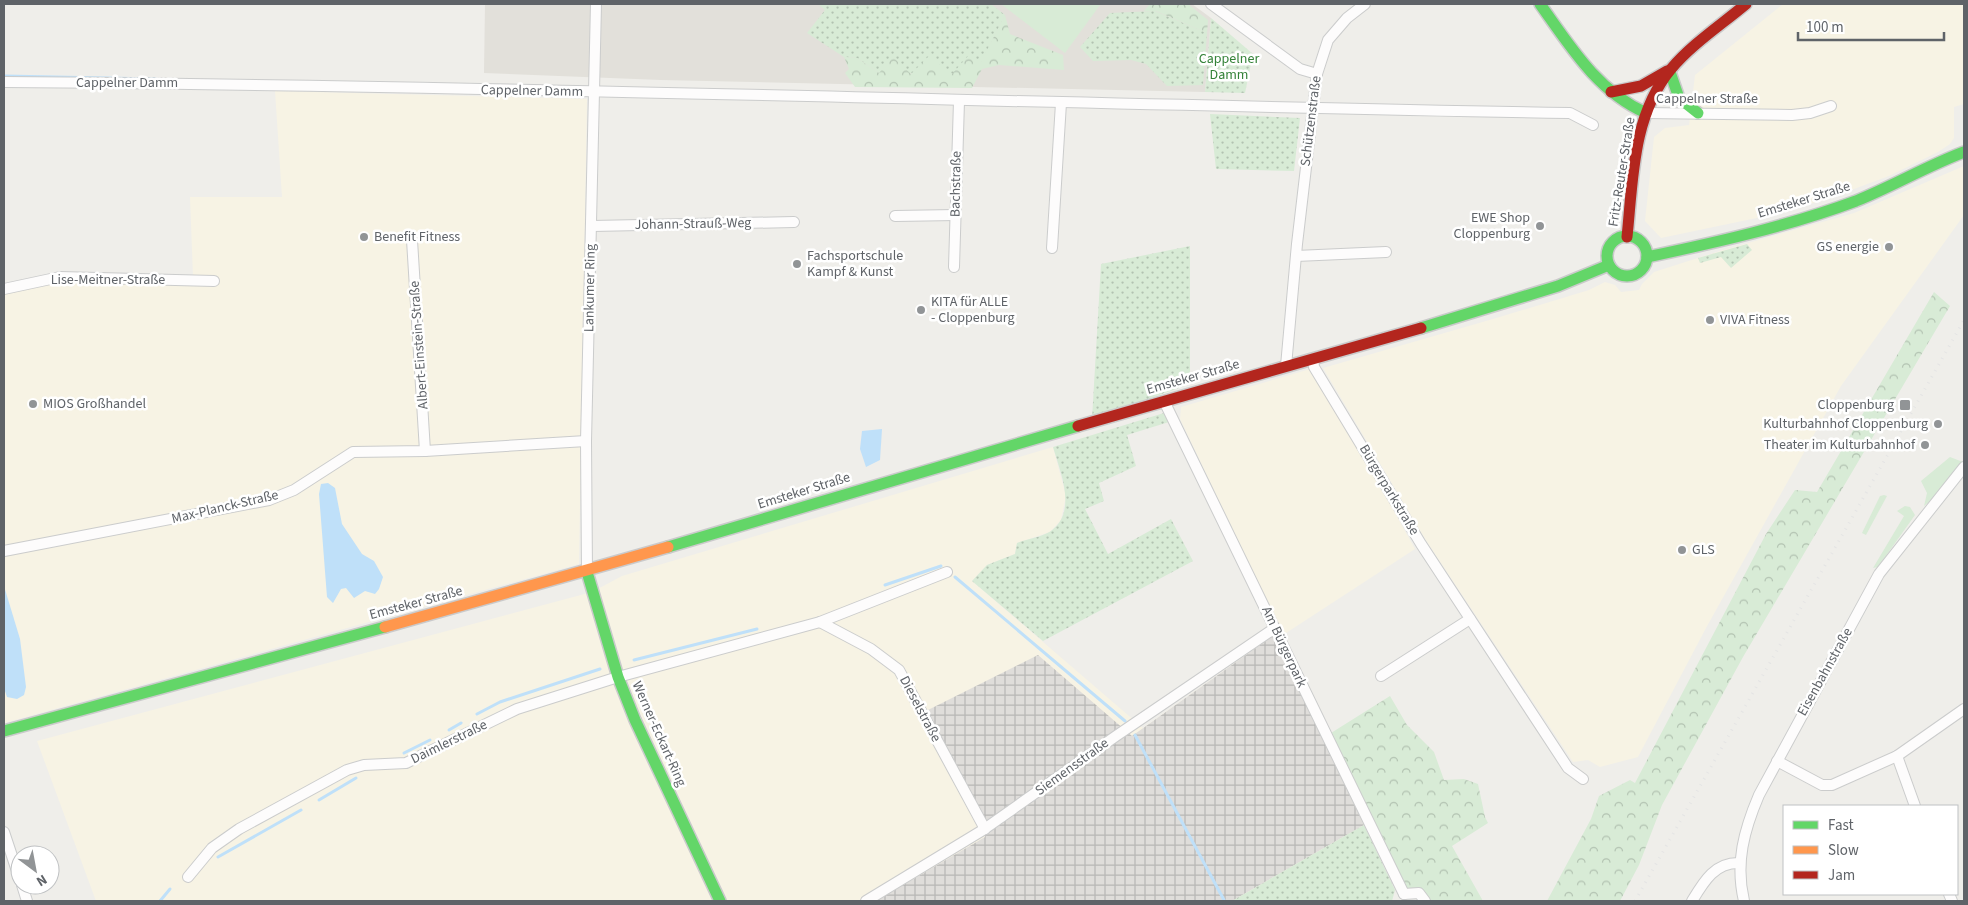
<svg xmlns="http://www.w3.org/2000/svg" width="1968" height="905" viewBox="0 0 1968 905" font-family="'Source Sans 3',sans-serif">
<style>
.commercial{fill:#f7f3e4}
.industrial{fill:url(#industrial-grid)}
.education{fill:#e2e0da}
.grass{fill:url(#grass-dots)}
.forest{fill:url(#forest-crowns)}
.garden{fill:#d8ebd6}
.water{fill:#bfe0f9}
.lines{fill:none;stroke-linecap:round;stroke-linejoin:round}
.stream{stroke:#bfe0f9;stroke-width:3}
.street-casing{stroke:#cbcccc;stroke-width:12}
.fast-casing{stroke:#cacacb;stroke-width:14}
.slow-casing{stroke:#cacacb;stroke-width:14}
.jam-casing{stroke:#cacacb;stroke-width:14}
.street{stroke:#fdfcfc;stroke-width:10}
.fast{stroke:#63d668;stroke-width:11}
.slow{stroke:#ff974d;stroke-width:11}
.jam{stroke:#b3261e;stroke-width:11}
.rail{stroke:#e4e4e4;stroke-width:3;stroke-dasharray:1 6;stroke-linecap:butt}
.poi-dot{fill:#919496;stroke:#fff;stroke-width:2}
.labels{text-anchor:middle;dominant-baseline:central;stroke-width:5;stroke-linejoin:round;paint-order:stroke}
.park-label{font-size:14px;fill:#348238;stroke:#fff}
.street-label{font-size:14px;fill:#5f6368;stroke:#fff}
.poi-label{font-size:14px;fill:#5f6368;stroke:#fff;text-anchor:start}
</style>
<defs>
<pattern id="industrial-grid" width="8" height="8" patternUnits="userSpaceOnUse" patternTransform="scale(1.25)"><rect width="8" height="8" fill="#dfddda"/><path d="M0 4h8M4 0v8" fill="none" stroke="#b8b7b5"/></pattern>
<pattern id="grass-dots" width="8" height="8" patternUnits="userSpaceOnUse" patternTransform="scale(1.25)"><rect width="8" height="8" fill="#d8ebd6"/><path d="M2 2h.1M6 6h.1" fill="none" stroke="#b2c2b1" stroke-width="1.8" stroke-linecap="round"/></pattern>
<pattern id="forest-crowns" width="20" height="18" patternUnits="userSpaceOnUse" patternTransform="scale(1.25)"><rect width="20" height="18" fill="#d8ebd6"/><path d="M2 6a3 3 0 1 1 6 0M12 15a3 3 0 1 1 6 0" fill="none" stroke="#b2c2b1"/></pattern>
</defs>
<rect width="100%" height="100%" fill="#efeeea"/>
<g class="commercial">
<polygon points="1783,4 1964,4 1964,104 1954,107 1954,138 1950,144 1938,152 1889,176 1827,199 1771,215 1661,238 1645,221 1654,137 1665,128 1689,125 1695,75"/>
<polygon points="275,91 587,99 579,564 4,723 4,285 60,275 193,277 190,197 282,197"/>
<polygon points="1964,166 1964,215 1841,386 1706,628 1638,757 1600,767 1588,760 1573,762 1425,539 1323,368 1493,319 1589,290 1605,282 1615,285 1621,292 1639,290 1642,284 1654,272 1723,250 1854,213"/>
<polygon points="1310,369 1372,471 1415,549 1283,635 1180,419 1181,407"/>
<polygon points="1053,447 1066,496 1061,520 1050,532 1017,543 1015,554 987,565 972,581 1143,728 1274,635 1364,825 1232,901 96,901 37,741 592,592 622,576"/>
</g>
<polygon class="industrial" points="1274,635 1364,825 1232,901 876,901 985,837 983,827 926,711 1038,655 1132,736"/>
<polygon class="education" points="485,4 1192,4 1211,18 1205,92 661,80 484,73"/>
<g class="grass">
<polygon points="818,4 991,4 1005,15 980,65 952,74 879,73 857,58 844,57 807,33 825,10"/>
<polygon points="1155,11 1207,33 1203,85 1167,86 1146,64 1131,60 1093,61 1080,47 1110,13"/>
<polygon points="1211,18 1253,54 1245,93 1205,92"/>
<polygon points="1210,114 1300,118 1294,171 1216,169"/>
<polygon points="1747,244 1752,250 1731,268 1721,257 1700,263 1698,258"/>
<polygon points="1190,246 1190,384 1092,419 1101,264"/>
<path d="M1164,413L1169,422L1127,435L1136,466L1099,483L1104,501L1085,509L1108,554L1171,519L1193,561L1043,641L972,581L987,565L1015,554L1017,543C1027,539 1042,537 1051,531C1078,511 1060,472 1053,447Z"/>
<polygon points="1364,825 1395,890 1392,901 1232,901"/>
</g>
<g class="forest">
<polygon points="1150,4 1188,4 1208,20 1207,33 1156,11 1144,11"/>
<polygon points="1005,15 1010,34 1063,55 1064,70 999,65 982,69 972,88 855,87 845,73 849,69 844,57 857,58 879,73 893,57 911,74 929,56 952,74 969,55 980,64"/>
<polygon points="1934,292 1950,306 1743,657 1662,805 1639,865 1620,901 1547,901 1591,819 1599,796 1630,780 1635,783 1766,534 1795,490 1817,492"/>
<polygon points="1390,696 1407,725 1434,752 1444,780 1464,779 1478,784 1485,817 1488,823 1452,846 1483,901 1430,901 1422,889 1406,889 1331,733"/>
</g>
<g class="garden">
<polygon points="1001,4 1099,4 1100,5 1065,53"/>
<polygon points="1950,457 1963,462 1936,496 1924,506 1927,493 1921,481"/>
<polygon points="1884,495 1887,496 1866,535 1862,533 1880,496"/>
<polygon points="1905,506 1910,507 1915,515 1878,567 1873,568 1904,516 1897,511"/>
</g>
<g class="water">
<polygon points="882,429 880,460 866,467 860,449 862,431"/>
<polygon points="328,483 335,488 342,524 362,554 374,561 383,577 379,589 375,594 365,591 354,598 346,588 341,589 333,603 327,597 319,494 321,484"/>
<polygon points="4,586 20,639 26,687 24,695 17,699 7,697 4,688"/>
</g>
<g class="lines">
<g class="stream">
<polyline points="4,76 156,79"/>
<polyline points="955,577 1125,721"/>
<polyline points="885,585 941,566"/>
<polyline points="634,660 757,629"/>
<polyline points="477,714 500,702 600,669"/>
<polyline points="449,730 461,723"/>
<polyline points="1135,735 1224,900"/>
<polyline points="404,753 430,740"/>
<polyline points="319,800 356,778"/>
<polyline points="218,857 301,810"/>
<polyline points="160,901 170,889"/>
</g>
<defs>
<g id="street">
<polyline points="1211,4 1300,69 1317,74"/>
<path d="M4,82C526,86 1048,104 1570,113L1593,125"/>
<polyline points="1646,113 1792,115 1810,113 1831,106"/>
<polyline points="895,216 956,215"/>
<polyline points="592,226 794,222"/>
<polyline points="412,240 425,451"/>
<polyline points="1052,248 1061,103"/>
<polyline points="1296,256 1386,252"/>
<polyline points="954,267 959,101"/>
<polyline points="4,289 60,277 214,281"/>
<polyline points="1313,359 1314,367 1421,544 1568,768 1583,779"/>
<polyline points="1286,366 1297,244 1317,74 1328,40 1347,18 1365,4"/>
<polyline points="1164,401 1404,894"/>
<polyline points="4,551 269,500 294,490 353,452 425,451 586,441"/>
<polyline points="587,572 586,441 596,4"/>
<polyline points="820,622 871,649 899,670 985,829"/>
<polyline points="1381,676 1470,619"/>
<polyline points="1897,756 1915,806"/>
<polyline points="1777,761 1822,785 1832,785 1897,756 1964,709"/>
<polyline points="4,832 20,880"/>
<polyline points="188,877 212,848 239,829 347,770 364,765 406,763 517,709 618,677 820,622 947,572"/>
<polyline points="22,885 27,901"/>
<polyline points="1404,894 1419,893 1425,901"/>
<polyline points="1949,894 1952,901"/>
<polyline points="866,901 983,830 1116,736 1275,628"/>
<path d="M1692,901C1704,881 1715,862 1740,863"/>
<path d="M1744,901C1735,863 1744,830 1759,795L1879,574L1964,467"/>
</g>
<g id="fast">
<path d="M1540,4C1570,46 1597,91 1646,113"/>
<polyline points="1670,72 1679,98 1698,113"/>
<circle cx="1627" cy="256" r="20"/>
<path d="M1647,257C1718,242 1789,226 1856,201C1893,186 1927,166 1964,152"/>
<polyline points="1421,328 1558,286 1609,265"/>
<polyline points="668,547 1078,426"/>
<polyline points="587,572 618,677 635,720 720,901"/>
<polyline points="4,731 385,627"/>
</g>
<polyline id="slow" points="385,627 668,547"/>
<g id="jam">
<polyline points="1611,92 1641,86 1667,71"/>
<path d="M1627,237C1633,180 1632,116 1671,69C1692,44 1721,25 1746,4"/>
<polyline points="1078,426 1421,328"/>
</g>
</defs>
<use href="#street" class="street-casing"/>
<use href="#fast" class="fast-casing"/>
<use href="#slow" class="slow-casing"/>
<use href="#jam" class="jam-casing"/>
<use href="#street" class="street"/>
<use href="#fast" class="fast"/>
<use href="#slow" class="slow"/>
<use href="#jam" class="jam"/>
<polyline class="rail" points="1635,901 1964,320"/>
</g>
<g class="poi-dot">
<circle cx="1540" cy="226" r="5"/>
<circle cx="364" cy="237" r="5"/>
<circle cx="1889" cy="247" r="5"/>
<circle cx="797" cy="264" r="5"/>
<circle cx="921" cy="310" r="5"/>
<circle cx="1710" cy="320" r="5"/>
<circle cx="33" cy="404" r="5"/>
<rect x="1899" y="399" width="12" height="12" rx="2.5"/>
<circle cx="1938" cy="424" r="5"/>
<circle cx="1925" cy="445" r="5"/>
<circle cx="1682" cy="550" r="5"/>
</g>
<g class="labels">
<g class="park-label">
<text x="1229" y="59">Cappelner<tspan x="1229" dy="16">Damm</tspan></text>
</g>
<g class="street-label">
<text x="127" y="83">Cappelner Damm</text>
<text transform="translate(532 91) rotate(1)">Cappelner Damm</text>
<text x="1707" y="99">Cappelner Straße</text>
<text transform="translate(1311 121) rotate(-83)">Schützenstraße</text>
<text transform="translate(1622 172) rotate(-81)">Fritz-Reuter-Straße</text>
<text transform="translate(956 184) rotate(-89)">Bachstraße</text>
<text transform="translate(1804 200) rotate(-17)">Emsteker Straße</text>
<text transform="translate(693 224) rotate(-1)">Johann-Strauß-Weg</text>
<text x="108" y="280">Lise-Meitner-Straße</text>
<text transform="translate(590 288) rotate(-89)">Lankumer Ring</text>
<text transform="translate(419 345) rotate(-94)">Albert-Einstein-Straße</text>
<text transform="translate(1193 377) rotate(-16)">Emsteker Straße</text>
<text transform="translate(1389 490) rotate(59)">Bürgerparkstraße</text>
<text transform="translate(804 491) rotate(-17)">Emsteker Straße</text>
<text transform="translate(225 507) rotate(-13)">Max-Planck-Straße</text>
<text transform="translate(416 603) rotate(-15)">Emsteker Straße</text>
<text transform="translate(1284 647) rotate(65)">Am Bürgerpark</text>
<text transform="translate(1825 672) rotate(-61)">Eisenbahnstraße</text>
<text transform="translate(920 709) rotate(62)">Dieselstraße</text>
<text transform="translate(659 734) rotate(66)">Werner-Eckart-Ring</text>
<text transform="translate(449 742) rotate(-26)">Daimlerstraße</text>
<text transform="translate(1072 767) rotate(-36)">Siemensstraße</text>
</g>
<g class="poi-label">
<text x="1530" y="218" text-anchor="end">EWE Shop<tspan x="1530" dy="16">Cloppenburg</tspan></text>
<text x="374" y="237">Benefit Fitness</text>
<text x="1879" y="247" text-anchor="end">GS energie</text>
<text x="807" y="256">Fachsportschule<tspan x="807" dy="16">Kampf &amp; Kunst</tspan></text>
<text x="931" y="302">KITA für ALLE<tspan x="931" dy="16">- Cloppenburg</tspan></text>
<text x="1720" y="320">VIVA Fitness</text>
<text x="43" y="404">MIOS Großhandel</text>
<text x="1894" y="405" text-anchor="end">Cloppenburg</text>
<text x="1928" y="424" text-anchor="end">Kulturbahnhof Cloppenburg</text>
<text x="1915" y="445" text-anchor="end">Theater im Kulturbahnhof</text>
<text x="1692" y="550">GLS</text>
</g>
</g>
<rect width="1968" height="905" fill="none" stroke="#5f6368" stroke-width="10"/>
<rect x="1783" y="805" width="175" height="90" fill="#ffffff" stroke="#bfc1c3"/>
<rect x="1793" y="821" width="25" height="8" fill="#63d668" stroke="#bfc1c3"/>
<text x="1828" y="830" font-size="15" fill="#5f6368">Fast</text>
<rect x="1793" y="846" width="25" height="8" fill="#ff974d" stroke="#bfc1c3"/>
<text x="1828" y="855" font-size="15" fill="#5f6368">Slow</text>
<rect x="1793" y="871" width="25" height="8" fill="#b3261e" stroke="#bfc1c3"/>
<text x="1828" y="880" font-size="15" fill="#5f6368">Jam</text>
<g transform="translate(35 870) rotate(148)"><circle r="24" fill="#ffffff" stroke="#bfc1c3"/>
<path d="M0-4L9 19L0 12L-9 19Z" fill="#919496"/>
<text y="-8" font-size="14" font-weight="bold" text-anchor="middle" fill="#5f6368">N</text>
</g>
<path d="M1798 32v8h146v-8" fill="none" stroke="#5f6368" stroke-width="2.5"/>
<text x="1806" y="32" font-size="15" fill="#5f6368" stroke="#ffffff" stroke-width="4" paint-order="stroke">100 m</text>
</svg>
